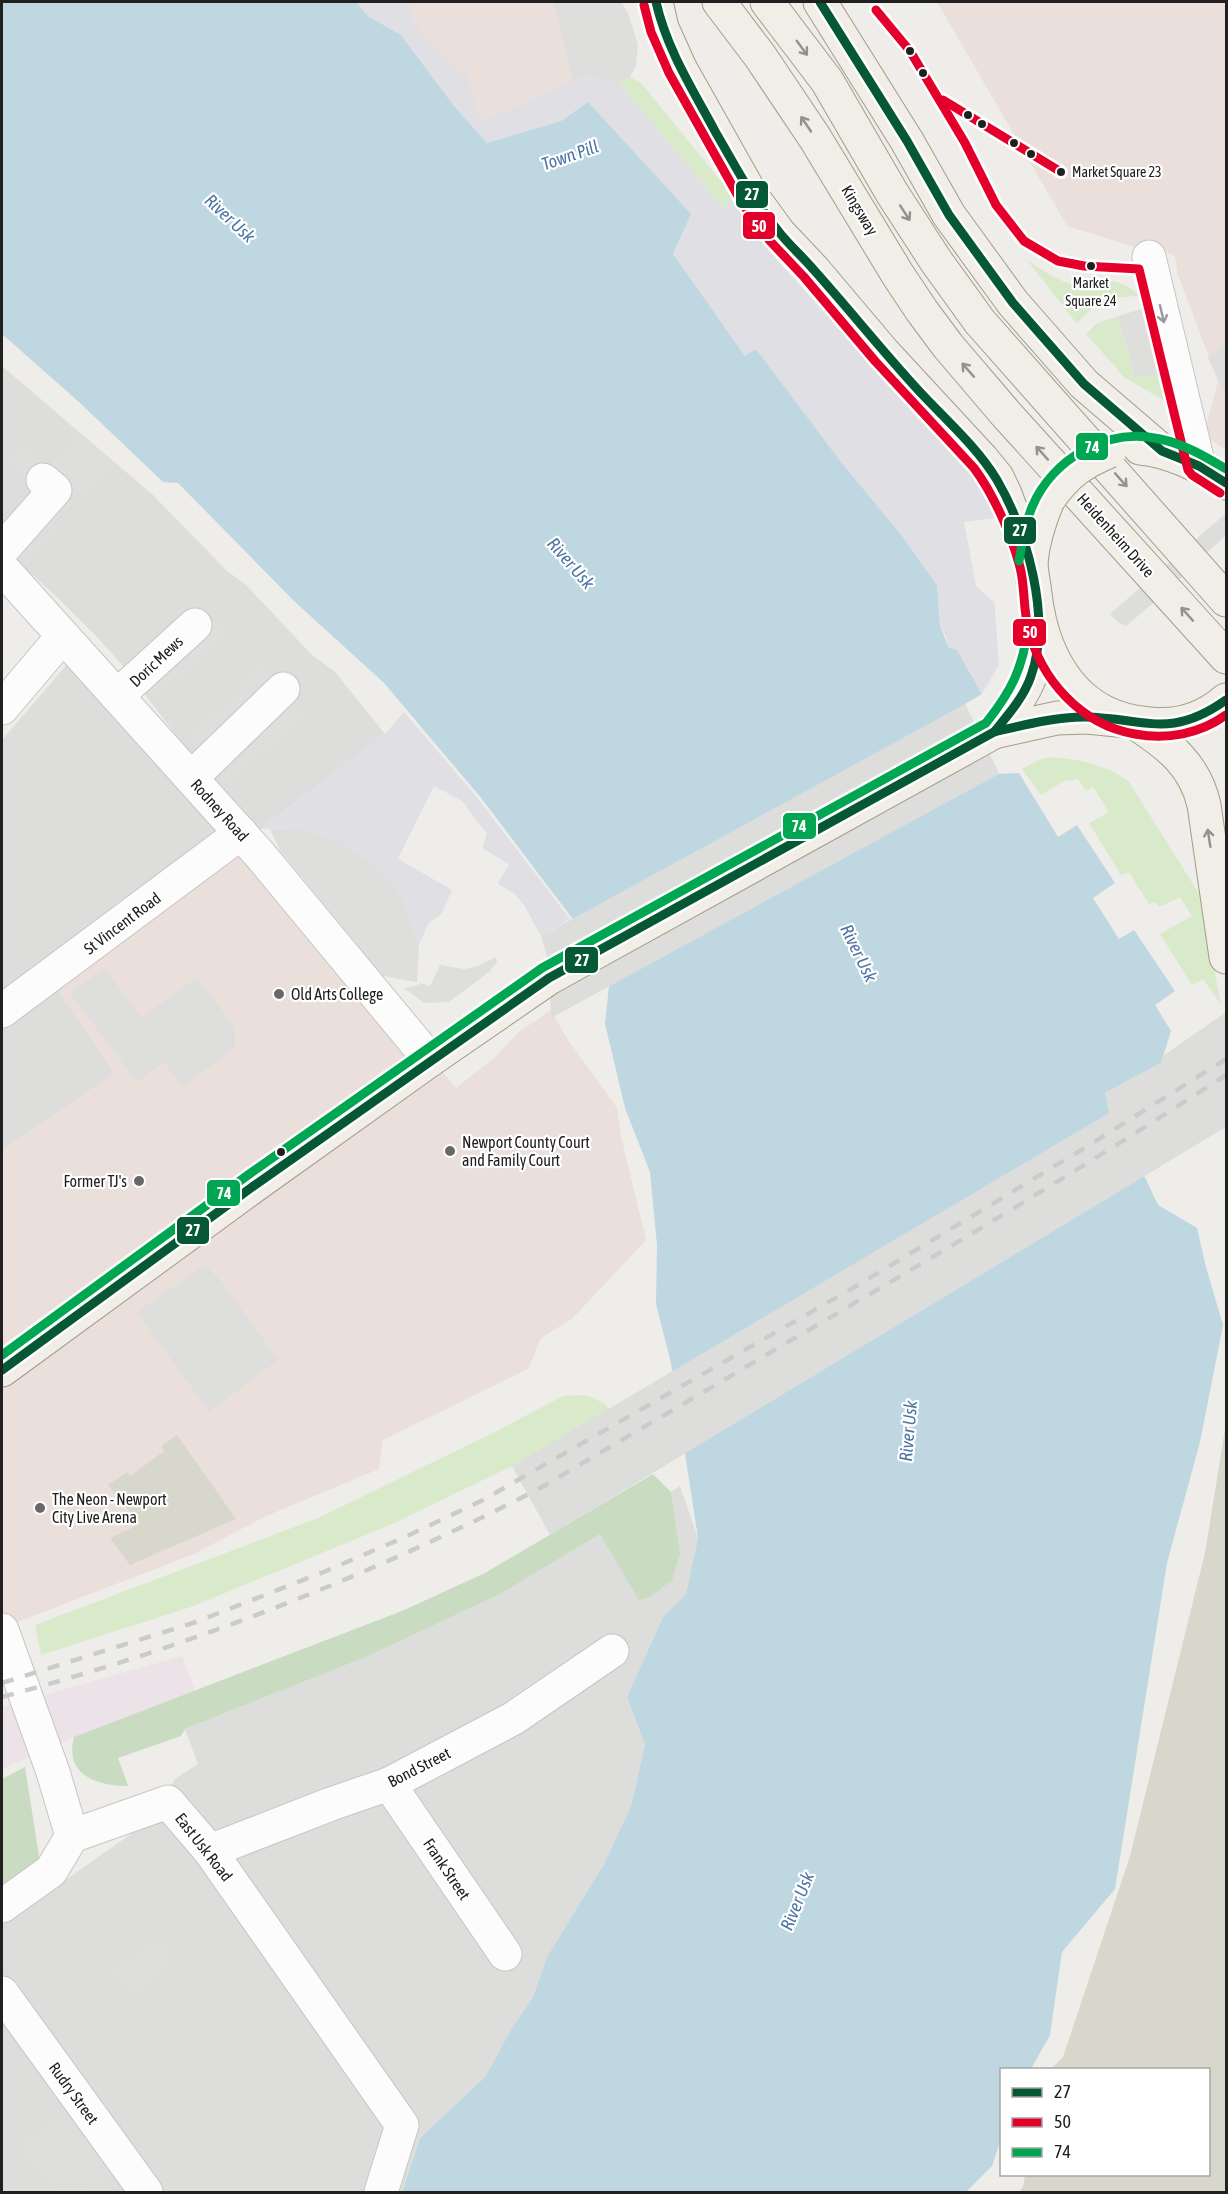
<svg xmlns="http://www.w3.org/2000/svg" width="1228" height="2194" viewBox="0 0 1228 2194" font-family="'Asap Condensed',sans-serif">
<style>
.residential{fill:#dddddb}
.commercial{fill:#ebdfdc}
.industrial{fill:#ebe3e7}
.construction{fill:#d7d7cc}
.grass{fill:#d9eacb}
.forest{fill:#c9dbc1}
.parking{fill:#dededc}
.plaza{fill:#e0e0e4}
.water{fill:#bfd7e0}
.pier{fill:#dddddc}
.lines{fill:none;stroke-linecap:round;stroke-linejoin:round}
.minor-casing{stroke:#c7c6c5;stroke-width:35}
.major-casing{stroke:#a49c87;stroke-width:35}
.minor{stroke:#fcfcfc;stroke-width:33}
.major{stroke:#f1ede7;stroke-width:33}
.rail{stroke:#cbcbcb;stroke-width:4.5;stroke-dasharray:12 12;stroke-linecap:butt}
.major-bridge-casing{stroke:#a49c87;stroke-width:35;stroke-linecap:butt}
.major-bridge{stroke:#f1ede7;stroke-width:33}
.bus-1-casing{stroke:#fff;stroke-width:14}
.bus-2-casing{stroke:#fff;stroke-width:14}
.bus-3-casing{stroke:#fff;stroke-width:14}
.bus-1{stroke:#065834;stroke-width:9}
.bus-2{stroke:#e4002b;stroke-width:9}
.bus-3{stroke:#00a651;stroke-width:9}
.oneway{stroke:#93918d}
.oneway2{stroke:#999}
.bus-dot{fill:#202020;stroke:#fff;stroke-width:2}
.poi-dot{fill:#686867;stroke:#fff;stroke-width:2}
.labels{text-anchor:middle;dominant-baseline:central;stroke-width:4.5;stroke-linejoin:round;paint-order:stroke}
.bus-label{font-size:14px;fill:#202020;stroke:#fff;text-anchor:start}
.street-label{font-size:16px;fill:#202020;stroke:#fff}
.poi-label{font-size:16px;fill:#202020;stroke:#fff;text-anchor:start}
.water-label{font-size:18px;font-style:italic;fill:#4e74a4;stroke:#fff}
.line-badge{stroke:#fff;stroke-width:2}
.badge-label{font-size:16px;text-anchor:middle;font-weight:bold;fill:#fff}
</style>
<rect width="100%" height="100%" fill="#eeedea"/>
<g class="residential">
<polygon points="2,366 153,495 227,571 245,584 312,655 335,672 385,734 260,829 218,789 122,665 97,637 59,599 2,547"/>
<polygon points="69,662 228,841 49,978 115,1073 2,1150 2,740"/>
<polygon points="680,1486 698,1538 686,1594 663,1617 627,1697 645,1745 631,1806 604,1864 547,1957 533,1997 512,2028 485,2077 420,2138 402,2192 2,2192 2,1925 155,1817 175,1779 198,1764 185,1729 366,1657 500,1594"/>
</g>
<g class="commercial">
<polygon points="386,2 584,2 602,73 487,134"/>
<polygon points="937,2 1226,2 1226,450 1204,435 1218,381 1178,275 1175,257 1162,249 1141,249 1067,226"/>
<polygon points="241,833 456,1088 493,1059 519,1032 551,1010 566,1037 617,1108 621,1136 646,1240 572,1319 541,1338 528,1369 383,1440 379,1469 264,1517 194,1554 2,1628 2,1150 115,1073 48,977"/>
</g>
<polygon class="industrial" points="182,1656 195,1690 74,1737 2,1769 2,1707"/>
<g class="construction">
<polygon points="1226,1423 1226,2192 1019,2192 1023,2187 1025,2175 1208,2174 1208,2070 1051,2069 1063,2057 1130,1856 1205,1553"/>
<polygon points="177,1435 236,1519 130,1565 110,1538 140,1524 108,1485 127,1472 130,1476 164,1451 161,1446"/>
</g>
<g class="grass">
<polygon points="630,77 642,84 733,196 724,209 619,83"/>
<path d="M1027,260C1040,268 1063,284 1078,286C1084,286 1091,283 1097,282C1114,278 1128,285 1140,296C1108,297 1098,300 1077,324Z"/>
<polygon points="1118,316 1135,378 1163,373 1172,405 1125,378 1086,334 1096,324"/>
<path d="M1054,757C1081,760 1108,765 1129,782L1201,897L1221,1005L1203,979L1192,985L1160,934L1192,916L1180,897L1159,907L1155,902L1149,904L1129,872L1121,875L1089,823L1109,812L1093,787L1086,791L1078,779L1064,781L1041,795L1022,769L1041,759Z"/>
<polygon points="585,1395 604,1403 609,1409 512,1466 390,1525 191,1607 41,1655 35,1625 318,1518 495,1432 563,1396"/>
</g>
<g class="forest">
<path d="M653,1474L671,1492L680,1554L672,1580L650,1597L639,1600L600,1534L500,1594L366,1657L185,1729L181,1736L118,1758L128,1786C97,1786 64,1775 74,1737L402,1611L485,1573Z"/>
<polygon points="25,1767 40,1863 2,1888 2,1779"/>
</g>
<g class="parking">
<polygon points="553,2 621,2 628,13 638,45 636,65 630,77 619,83 585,75 573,82"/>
<polygon points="1145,308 1163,373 1135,378 1118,316"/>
<polygon points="1226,343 1226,397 1208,358"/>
<polygon points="78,433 114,464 84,500 78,496 53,525 58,530 27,565 2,543 37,489 8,464 25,445 50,466"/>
<polygon points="204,605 230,634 156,698 131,669"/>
<polygon points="263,663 305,720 282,736 226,785 188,737 240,691 236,686"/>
<polygon points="296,828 338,839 383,872 403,897 419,945 417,982 383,976 280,850 270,829"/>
<polygon points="496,957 497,962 489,972 449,1002 424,1003 404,988 418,985 420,983 430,986 440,965 464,969 475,967"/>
<polygon points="104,968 142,1018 197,977 235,1028 235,1048 182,1087 164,1062 137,1082 70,993"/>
<polygon points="205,1265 222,1282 278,1360 209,1412 137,1312"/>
<polygon points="159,1940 176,1961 131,1995 112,1972"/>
<polygon points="65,2114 111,2179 92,2192 53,2192 20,2145"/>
</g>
<g class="plaza">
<polygon points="354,2 409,2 415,7 408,16 461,75 464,65 481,122 585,75 619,83 724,209 733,196 778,261 993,499 995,518 964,522 976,586 994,602 995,610 999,665 982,694 962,658 949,648 946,637 940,626 937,585 899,532 841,462 756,349 745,356 673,254 588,103 561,121 487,143 454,106 401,35 368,16 356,2"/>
<polygon points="404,712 475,795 570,919 541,936 524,905 514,893 498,884 509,864 482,848 487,834 462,801 434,786 398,859 454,891 452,890 442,913 428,924 419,945 403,897 383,872 338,839 296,828 260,829 385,734"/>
</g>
<polygon class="water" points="2,2 356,2 368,16 401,35 454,106 487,143 561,121 588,102 691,214 673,254 745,356 756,349 841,462 899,532 937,585 940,626 949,648 957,650 982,694 965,704 999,774 1019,773 1058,837 1077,825 1115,883 1093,898 1119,939 1134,930 1175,991 1155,1005 1171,1031 1161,1063 1105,1093 1158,1205 1197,1228 1206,1267 1223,1325 1200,1442 1167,1563 1115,1889 1062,1952 1050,2035 1031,2069 1002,2070 1001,2139 992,2166 966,2192 402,2192 420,2138 485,2077 512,2028 533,1997 547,1957 604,1864 631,1806 645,1745 627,1697 663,1617 686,1594 698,1538 671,1363 656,1304 657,1245 650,1172 625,1108 605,1024 609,986 572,918 482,799 384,683 294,601 178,483 163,482 79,402 2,334"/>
<g class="pier">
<polygon points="1225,514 1226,515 1226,535 1160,597 1126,626 1119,623 1110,614"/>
<polygon points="965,704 999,774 551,1018 549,963 541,936"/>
<polygon points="1226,1012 1226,1127 550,1535 512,1466 1109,1113 1105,1093 1161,1063 1163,1056"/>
</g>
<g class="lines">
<defs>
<g id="minor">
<polyline points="1149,257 1199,466"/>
<polyline points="2,550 55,490 43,480"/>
<polyline points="2,568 261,856 430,1060"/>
<polyline points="117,696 195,625"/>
<polyline points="2,708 63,636"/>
<polyline points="191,778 283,689"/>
<polyline points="2,1011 241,833"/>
<polyline points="2,1630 53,1772 72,1836"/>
<polyline points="389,1784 505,1954"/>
<polyline points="72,1836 168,1802 210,1851 402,2125 381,2192"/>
<polyline points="210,1851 331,1804 389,1784 514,1718 612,1651"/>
<polyline points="2,1906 51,1871 72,1836"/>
<polyline points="2,1993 146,2192"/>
</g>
<g id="major">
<polyline points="656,2 662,28 680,68 752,196 779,233 813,269 884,353 983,460 997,477 1005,494 1031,563"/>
<polyline points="719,2 760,56 815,138 898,275 922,311 948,346 1006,414 1226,657"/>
<polyline points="767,2 827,81 892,193 936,261 980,322 1226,600"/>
<polyline points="820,2 907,141 949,215 1013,303 1084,384 1162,451"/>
<path d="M1140,448C1172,451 1200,466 1226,483"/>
<path d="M1048,500C1040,519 1033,541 1031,562C1031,572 1034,583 1035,594C1043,661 1077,719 1150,724C1178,727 1205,718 1226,700"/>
<path d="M1135,723C1168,744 1195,765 1204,805L1226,957"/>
<path d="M994,732C1025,693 1035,678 1040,628"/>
<polyline points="2,1370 255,1185 430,1060 549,978 994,732 1057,718 1087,717 1127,721"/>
</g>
</defs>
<use href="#minor" class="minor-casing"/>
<use href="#major" class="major-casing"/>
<use href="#minor" class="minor"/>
<use href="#major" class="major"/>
<g class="rail">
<polyline points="2,1683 196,1622 326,1571 405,1537 483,1500 853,1288 1083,1149 1226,1059"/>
<path d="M2,1697C185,1648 355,1582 525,1496C556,1480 585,1461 615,1444C673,1410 731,1376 788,1342C936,1256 1083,1168 1226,1075"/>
</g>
<defs>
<path id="major-bridge" d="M1048,500C1066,474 1081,463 1110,451"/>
</defs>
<use href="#major-bridge" class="major-bridge-casing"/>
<use href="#major-bridge" class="major-bridge"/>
<defs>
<g id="bus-1">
<path d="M656,2C667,50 693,90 716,133C736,167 754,202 779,232C789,245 802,256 813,269C849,309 883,352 920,392C946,420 977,447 997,480C1027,532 1052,618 1031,676C1024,697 1008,715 994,732"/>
<polyline points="820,2 907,141 949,215 1013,303 1084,384 1162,451 1199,466 1226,483"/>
<path d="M2,1370L255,1185L549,978L994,732C1024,725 1054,717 1085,717C1145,718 1170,740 1226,700"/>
</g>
<g id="bus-2">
<path d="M644,5L651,32L669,73L742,203L770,241L804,277L875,361L974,468C994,495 1011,534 1020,567C1025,587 1023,607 1028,627C1040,679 1081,725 1135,734C1167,740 1200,734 1226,715"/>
<polyline points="876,10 910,51 965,143 996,205 1024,241 1058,261 1084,266 1139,269 1188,470 1192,475 1220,493"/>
<polyline points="943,100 1061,172"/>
</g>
<g id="bus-3">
<path d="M1019,561C1022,543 1025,524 1032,507C1052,459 1107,427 1160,439C1184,444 1206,457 1226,469"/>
<path d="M2,1355L248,1175L542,968L986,723C1012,690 1023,668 1028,627"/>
</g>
</defs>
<use href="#bus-1" class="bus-1-casing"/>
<use href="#bus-2" class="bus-2-casing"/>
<use href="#bus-3" class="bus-3-casing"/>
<use href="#bus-1" class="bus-1"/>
<use href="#bus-2" class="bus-2"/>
<use href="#bus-3" class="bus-3"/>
</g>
<defs><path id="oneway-shaft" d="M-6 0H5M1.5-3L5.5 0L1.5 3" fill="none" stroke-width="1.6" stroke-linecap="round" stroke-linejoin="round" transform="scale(1.5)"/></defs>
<g class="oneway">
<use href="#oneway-shaft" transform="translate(802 48) rotate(54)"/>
<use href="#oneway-shaft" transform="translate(806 124) rotate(-124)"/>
<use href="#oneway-shaft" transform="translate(905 213) rotate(57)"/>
<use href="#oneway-shaft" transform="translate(968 370) rotate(-131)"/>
<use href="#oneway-shaft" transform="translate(1042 453) rotate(-132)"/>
<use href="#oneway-shaft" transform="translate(1121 480) rotate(48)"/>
<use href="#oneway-shaft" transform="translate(1187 614) rotate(-132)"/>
<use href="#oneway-shaft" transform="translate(1209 838) rotate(-99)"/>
</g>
<use class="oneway2" href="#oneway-shaft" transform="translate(1162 314) rotate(77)"/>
<g class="bus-dot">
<circle cx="910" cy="51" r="5"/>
<circle cx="923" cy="73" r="5"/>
<circle cx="968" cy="115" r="5"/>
<circle cx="982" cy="124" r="5"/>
<circle cx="1014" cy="143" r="5"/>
<circle cx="1031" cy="154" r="5"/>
<circle cx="1061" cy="172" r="5"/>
<circle cx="1091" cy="266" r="5"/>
<circle cx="281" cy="1152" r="5"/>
</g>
<g class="poi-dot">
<circle cx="279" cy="994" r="6"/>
<circle cx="450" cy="1151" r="6"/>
<circle cx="139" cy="1181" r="6"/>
<circle cx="40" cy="1508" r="6"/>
</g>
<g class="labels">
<g class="bus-label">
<text x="1072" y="172">Market Square 23</text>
<text x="1091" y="283" text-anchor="middle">Market<tspan x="1091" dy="18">Square 24</tspan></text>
</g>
<g class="street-label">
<text transform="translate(860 210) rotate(59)">Kingsway</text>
<text transform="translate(1116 535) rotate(48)">Heidenheim Drive</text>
<text transform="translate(156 661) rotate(-43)">Doric Mews</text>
<text transform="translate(220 810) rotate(48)">Rodney Road</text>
<text transform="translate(122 923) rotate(-37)">St Vincent Road</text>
<text transform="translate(419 1767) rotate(-27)">Bond Street</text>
<text transform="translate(204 1847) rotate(52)">East Usk Road</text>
<text transform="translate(447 1869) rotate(56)">Frank Street</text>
<text transform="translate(74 2093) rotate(54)">Rudry Street</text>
</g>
<g class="poi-label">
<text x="291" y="994">Old Arts College</text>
<text x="462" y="1142">Newport County Court<tspan x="462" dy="18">and Family Court</tspan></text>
<text x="127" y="1181" text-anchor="end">Former TJ's</text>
<text x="52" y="1499">The Neon - Newport<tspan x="52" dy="18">City Live Arena</tspan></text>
</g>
<g class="water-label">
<text transform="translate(570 155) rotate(-19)">Town Pill</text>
<text transform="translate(230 218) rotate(43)">River Usk</text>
<text transform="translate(571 563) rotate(49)">River Usk</text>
<text transform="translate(859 953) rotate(64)">River Usk</text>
<text transform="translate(908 1431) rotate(-85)">River Usk</text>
<text transform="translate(797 1901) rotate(-68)">River Usk</text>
</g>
</g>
<g class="line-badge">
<rect x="735" y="180" width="34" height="29" rx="6" fill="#065834"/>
<rect x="742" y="211" width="34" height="29" rx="6" fill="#e4002b"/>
<rect x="1075" y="432" width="34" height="29" rx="6" fill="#00a651"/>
<rect x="1003" y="516" width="34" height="29" rx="6" fill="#065834"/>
<rect x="1012" y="618" width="35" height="29" rx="6" fill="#e4002b"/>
<rect x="782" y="812" width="35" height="28" rx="6" fill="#00a651"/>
<rect x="564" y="946" width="35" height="28" rx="6" fill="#065834"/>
<rect x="206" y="1179" width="35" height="28" rx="6" fill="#00a651"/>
<rect x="176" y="1216" width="34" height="29" rx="6" fill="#065834"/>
</g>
<g class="badge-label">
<text x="752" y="200">27</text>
<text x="759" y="232">50</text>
<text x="1092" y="453">74</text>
<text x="1020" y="536">27</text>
<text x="1030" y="638">50</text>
<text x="799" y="832">74</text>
<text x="582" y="966">27</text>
<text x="224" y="1199">74</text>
<text x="193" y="1236">27</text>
</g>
<rect width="1228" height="2194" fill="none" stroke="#202020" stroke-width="6"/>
<rect x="1000" y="2068" width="210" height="108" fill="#ffffff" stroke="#a6a6a6" stroke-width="1.5"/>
<rect x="1012" y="2088" width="30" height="9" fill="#065834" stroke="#a6a6a6" stroke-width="1.5"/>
<text x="1054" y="2098" font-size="18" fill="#202020">27</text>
<rect x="1012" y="2118" width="30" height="9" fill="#e4002b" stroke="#a6a6a6" stroke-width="1.5"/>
<text x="1054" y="2128" font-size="18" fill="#202020">50</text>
<rect x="1012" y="2148" width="30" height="9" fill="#00a651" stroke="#a6a6a6" stroke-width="1.5"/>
<text x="1054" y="2158" font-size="18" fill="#202020">74</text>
</svg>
